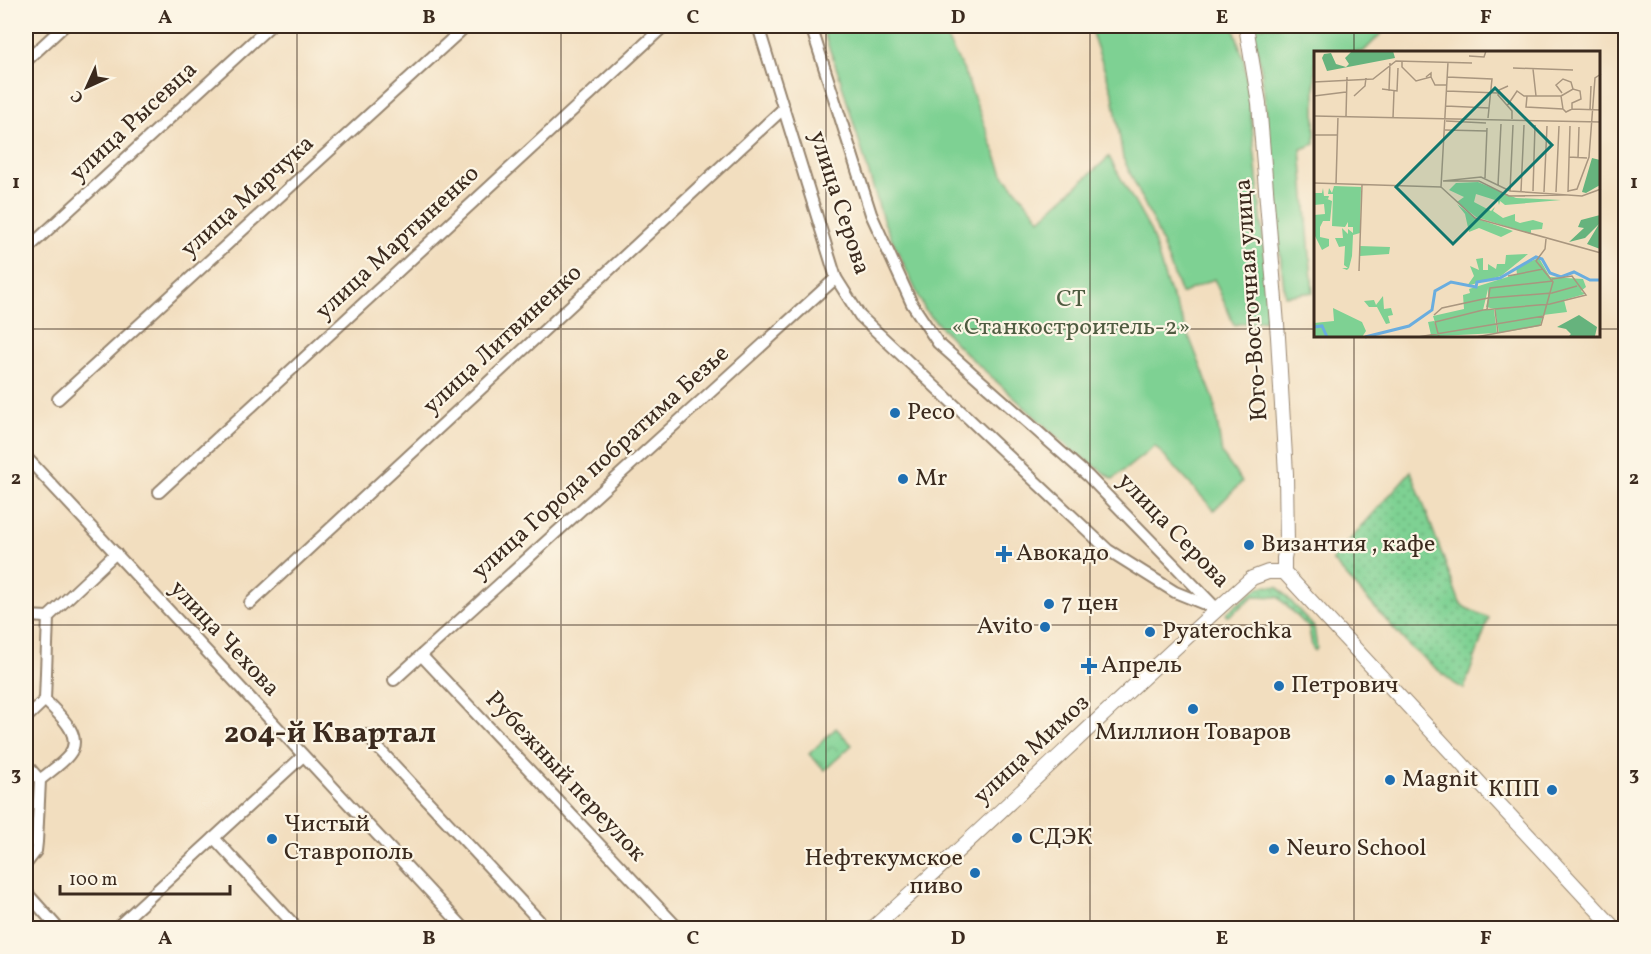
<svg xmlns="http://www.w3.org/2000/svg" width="1651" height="954" viewBox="0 0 1651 954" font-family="Vollkorn,serif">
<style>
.grass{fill:url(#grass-dots);stroke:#5c7e58;stroke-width:1.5}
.park{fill:url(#park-crowns);stroke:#5c7e58;stroke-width:1.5}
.garden{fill:#7ed193;stroke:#5c7e58;stroke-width:1.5}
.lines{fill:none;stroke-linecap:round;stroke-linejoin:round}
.minor-casing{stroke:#96846e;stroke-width:14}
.tertiary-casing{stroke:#96846e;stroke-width:16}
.minor{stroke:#fff;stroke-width:10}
.tertiary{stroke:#fff;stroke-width:14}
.grid{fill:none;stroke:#3b2a1e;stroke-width:1.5;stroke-opacity:0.55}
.poi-dot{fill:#1f6fb2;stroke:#fcf5e5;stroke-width:2}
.labels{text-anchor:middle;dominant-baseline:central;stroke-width:4.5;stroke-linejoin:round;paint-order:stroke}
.street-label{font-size:24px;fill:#3b2a1e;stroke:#fcf5e5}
.park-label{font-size:24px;fill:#4f5c41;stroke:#fcf5e5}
.poi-label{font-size:24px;fill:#3b2a1e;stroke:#fcf5e5;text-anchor:start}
.district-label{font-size:30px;font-weight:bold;fill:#3b2a1e;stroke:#fcf5e5}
.inset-river{fill:none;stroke:#6aaddf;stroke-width:3}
.inset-road{fill:none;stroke:#a9967f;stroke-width:1.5}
.view{fill:#0f766e;fill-opacity:0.15;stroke:#0f766e;stroke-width:3}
.inset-edge{fill:none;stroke:#3b2a1e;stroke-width:3}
.neatline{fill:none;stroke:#3b2a1e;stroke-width:2}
.grid-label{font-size:20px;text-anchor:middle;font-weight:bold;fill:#3b2a1e}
</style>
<defs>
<pattern id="grass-dots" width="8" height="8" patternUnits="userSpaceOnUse" patternTransform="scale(1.5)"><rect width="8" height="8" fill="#7ed193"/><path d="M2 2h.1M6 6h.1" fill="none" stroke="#68aa77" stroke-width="1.8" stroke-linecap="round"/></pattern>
<pattern id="park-crowns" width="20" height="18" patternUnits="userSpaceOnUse" patternTransform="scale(1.5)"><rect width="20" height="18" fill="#7ed193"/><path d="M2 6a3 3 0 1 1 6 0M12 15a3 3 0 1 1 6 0" fill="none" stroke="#68aa77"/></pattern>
</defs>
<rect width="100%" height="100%" fill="#fcf5e5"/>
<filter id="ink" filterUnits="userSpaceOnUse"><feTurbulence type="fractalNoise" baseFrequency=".0167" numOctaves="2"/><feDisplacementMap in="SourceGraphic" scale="12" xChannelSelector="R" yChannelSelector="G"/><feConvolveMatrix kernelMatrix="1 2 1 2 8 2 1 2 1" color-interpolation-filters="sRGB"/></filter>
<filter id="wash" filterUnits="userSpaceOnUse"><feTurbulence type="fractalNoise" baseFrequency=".008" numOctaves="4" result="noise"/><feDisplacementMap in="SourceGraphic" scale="24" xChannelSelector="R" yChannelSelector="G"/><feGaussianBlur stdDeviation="1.35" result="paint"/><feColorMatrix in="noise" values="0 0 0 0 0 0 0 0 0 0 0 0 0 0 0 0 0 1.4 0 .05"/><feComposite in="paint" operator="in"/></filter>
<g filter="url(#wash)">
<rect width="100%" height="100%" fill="#f2debf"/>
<g class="grass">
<polygon points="1411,471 1460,603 1466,608 1489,618 1464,689 1455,684 1411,648 1332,560"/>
<polygon points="1264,586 1278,587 1314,627 1317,648 1315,651 1312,647 1309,628 1278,597 1254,596 1229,616 1227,616 1226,613 1257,589"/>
</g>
<polygon class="park" points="836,728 852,745 825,770 809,754"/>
<g class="garden">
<polygon points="821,26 940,26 964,71 1003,174 1040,219 1109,157 1151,232 1167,285 1181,316 1214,400 1222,454 1242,482 1214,510 1155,446 1113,479 1069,448 959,347 925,310 883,220 839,75"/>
<polygon points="1087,26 1233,26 1244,60 1252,126 1271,319 1234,325 1214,279 1181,294 1156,228 1123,158 1113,95 1091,30"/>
<polygon points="1252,26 1389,26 1363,52 1315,52 1315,144 1301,149 1313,292 1285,296 1266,132 1266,110 1261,69"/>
</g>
</g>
<g filter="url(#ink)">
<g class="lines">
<defs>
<g id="minor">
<polyline points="758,26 836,278 860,316 1108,550 1175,592 1217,609"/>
<polyline points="811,26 871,214 912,304 938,343 1088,476 1215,607"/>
<polyline points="26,61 64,26"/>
<polyline points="26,250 270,26"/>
<polyline points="58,399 466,26"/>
<polyline points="26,457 464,928"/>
<polyline points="159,492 664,26"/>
<polyline points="250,603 784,108"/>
<polyline points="26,616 48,617"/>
<polyline points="421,655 678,928"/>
<polyline points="394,680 836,278"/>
<polyline points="26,718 45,700"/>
<polyline points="366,735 546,928"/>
<polyline points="26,764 40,780"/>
<polyline points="214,838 297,928"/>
<path d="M26,864L36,851L37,842L40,780C49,772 61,765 69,755C85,735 58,714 45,700L48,617L116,553"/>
<polyline points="26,892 58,928"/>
<polyline points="116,928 303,756"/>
</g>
<g id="tertiary">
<polyline points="1244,26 1247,32 1259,103 1278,337 1286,474 1287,543 1284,558 1284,572"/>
<polyline points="1284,572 1614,928"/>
<path d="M873,928C1001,814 1123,693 1252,578L1268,572H1284"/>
</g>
</defs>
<use href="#minor" class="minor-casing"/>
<use href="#tertiary" class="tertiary-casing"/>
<use href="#minor" class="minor"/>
<use href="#tertiary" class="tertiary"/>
</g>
</g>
<path class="grid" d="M297,26V928M561,26V928M826,26V928M1090,26V928M1354,26V52M26,329H1315M1598,329H1626M1354,336V928M26,625H1626"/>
<g class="poi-dot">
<circle cx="895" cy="413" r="6"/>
<circle cx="903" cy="479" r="6"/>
<circle cx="1249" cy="545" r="6"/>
<path d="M1001 545h6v6h6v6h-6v6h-6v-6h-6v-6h6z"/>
<circle cx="1049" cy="604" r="6"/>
<circle cx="1045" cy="627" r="6"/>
<circle cx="1150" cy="632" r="6"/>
<path d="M1086 657h6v6h6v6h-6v6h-6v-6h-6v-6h6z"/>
<circle cx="1279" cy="686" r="6"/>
<circle cx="1193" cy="709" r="6"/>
<circle cx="1390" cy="780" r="6"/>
<circle cx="1552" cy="790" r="6"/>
<circle cx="1017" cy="838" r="6"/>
<circle cx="272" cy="839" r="6"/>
<circle cx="1274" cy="849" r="6"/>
<circle cx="975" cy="873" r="6"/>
</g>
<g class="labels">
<g class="street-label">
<text transform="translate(134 122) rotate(-43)">улица Рысевца</text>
<text transform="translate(248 197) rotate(-42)">улица Марчука</text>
<text transform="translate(839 203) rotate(72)">улица Серова</text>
<text transform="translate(398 243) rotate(-43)">улица Мартыненко</text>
<text transform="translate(1252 300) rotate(-94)">Юго-Восточная улица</text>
<text transform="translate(503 340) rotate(-43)">улица Литвиненко</text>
<text transform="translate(601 463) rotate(-42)">улица Города побратима Безье</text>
<text transform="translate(1173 531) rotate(46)">улица Серова</text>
<text transform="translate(224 639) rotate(47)">улица Чехова</text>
<text transform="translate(1032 750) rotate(-43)">улица Мимоз</text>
<text transform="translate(565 777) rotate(47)">Рубежный переулок</text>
</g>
<g class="park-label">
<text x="1071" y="300">СТ<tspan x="1071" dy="28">«Станкостроитель-2»</tspan></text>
</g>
<g class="poi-label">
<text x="907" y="413">Ресо</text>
<text x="915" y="479">Mr</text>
<text x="1261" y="545">Византия , кафе</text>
<text x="1016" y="554">Авокадо</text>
<text x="1061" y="604">7 цен</text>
<text x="1033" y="627" text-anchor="end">Avito</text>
<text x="1162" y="632">Pyaterochka</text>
<text x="1101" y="666">Апрель</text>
<text x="1291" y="686">Петрович</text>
<text x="1193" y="733" text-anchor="middle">Миллион Товаров</text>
<text x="1402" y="780">Magnit</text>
<text x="1540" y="790" text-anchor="end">КПП</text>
<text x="284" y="825">Чистый<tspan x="284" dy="28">Ставрополь</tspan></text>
<text x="1029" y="838">СДЭК</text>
<text x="1286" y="849">Neuro School</text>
<text x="963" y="859" text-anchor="end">Нефтекумское<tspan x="963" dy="28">пиво</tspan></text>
</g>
<g class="district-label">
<text x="330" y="734">204-й Квартал</text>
</g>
</g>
<g transform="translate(1314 51)">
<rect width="286" height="286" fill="#f2debf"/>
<path d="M20,135L47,136L46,182L39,184L38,205L35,217L33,219L28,217H34L30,214L31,195L25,196L21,187H29L28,177L34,183V178L39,182V176H34V171L31,176L18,175L19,143H14L15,137L18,142ZM9,137L10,145H15L14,148L11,147L18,150L16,170H9L6,176V186L15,188V195L8,199L0,183V164L11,163L10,153L0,154V142H8Z" fill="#7ed193"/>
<path d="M38,0H79L81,7L13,20L8,7L10,3L17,2L22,13L32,16L35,13L31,7ZM278,107L286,109V134L272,142L268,141ZM286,164V198L273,193L285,173L271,187L255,191L270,177L264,176L267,169ZM265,264L283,276L281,285L254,286L257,283L252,278L243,276Z" fill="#66b37d"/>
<path d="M164,131L202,147L247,149L191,154L186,150L185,154L184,150L162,143L160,151L177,160L181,156L179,160L189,167L201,163V170L206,172L219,169L229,172L228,178L217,179V183L162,166L143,151L150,146L135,139L142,132ZM143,153L161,167L199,180L187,186L165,177L155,181L151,163ZM46,195L76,196L75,203L46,205ZM214,203L187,225L153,235L160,225L156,215L165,219L162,208L169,207V219H174V213L182,218L183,213H191L192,204ZM225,207L236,226L269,228L272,236L267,240L271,243L250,249L253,261L229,264L226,275L185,282L181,258L172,256L174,247V238L169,259H180L183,282L106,286L117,284L114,271L120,270L125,284L119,265L150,258L149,244L156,242L155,238L203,223L202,216ZM69,245L70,258L77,257L79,264L74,265L76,272L72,273L63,256H55L50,250L60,249L62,254ZM19,257L48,271L52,280L48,286H0V272L20,270Z" fill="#7ed193"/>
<path class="inset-river" d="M0,276L8,275L13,286M51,286L95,275L118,259L121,240L137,231L162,236L163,231L186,227L222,206L228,208L236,222L247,226L260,221L276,229H287"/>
<path class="inset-road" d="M155,5L170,6L172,0M88,10V16L102,30L117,26V22L112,26M199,17L259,19M219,18L222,45M117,26L121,34H133M133,26L178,28L174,67M0,31L59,28L82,10L158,12M194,35L185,39L184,44L198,60V68M68,38L83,40L84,17M75,40L76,12M133,40L184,42M248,42L242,34L249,28L257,31L259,38M0,45L32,41M40,45L51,35L52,27M213,45L212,56L249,58L252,61L258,58L287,59M247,45L259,38L266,40L267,48L258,52V58M132,55L175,57M193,55L203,40L210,45H247L249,58M276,59L277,35M0,65L287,71M32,65L33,26M79,67L80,40M132,70L172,72M131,79L173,80M0,84H23M255,106L273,107M264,107L265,76M171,127L173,77M129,130L167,126L196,140L268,145L287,138M132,130H165L195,145L250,144M0,132L127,136M22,133L24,65M184,134L187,73M127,136L161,167L287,202M127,136L134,11M196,140L199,74M207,140L210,74M219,140L221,74M254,140L263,138L275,106L281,27L287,23M230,141L233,75M242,141L245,75M254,141L256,75M45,220L48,134M194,225L229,218M173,258L176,237L239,230M181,259L184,282M120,264L128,257L174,247L238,242L263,235M104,286L230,265M125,286L121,271L169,259L236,253L272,244L258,225L238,228M162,286L227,274L239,231L222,210L231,198L232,188"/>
<path class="view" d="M181,37L238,94L139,193L82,136Z"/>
<rect width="286" height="286" class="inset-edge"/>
</g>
<rect width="1651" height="954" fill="none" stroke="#fcf5e5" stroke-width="66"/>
<g transform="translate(87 87) rotate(225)" stroke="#fcf5e5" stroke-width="4.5" paint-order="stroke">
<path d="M0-4.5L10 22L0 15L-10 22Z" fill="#3b2a1e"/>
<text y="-9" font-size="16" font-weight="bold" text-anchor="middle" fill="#3b2a1e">С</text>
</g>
<path d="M60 885v9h170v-9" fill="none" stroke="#3b2a1e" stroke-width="3"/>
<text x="69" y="885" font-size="18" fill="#3b2a1e" stroke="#fcf5e5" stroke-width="4.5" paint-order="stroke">100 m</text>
<rect x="33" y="33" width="1585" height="888" class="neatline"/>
<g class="grid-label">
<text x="165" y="23">A</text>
<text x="429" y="23">B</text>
<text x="693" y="23">C</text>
<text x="958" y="23">D</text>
<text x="1222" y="23">E</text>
<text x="1486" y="23">F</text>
<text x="16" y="188">1</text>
<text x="1634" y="188">1</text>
<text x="16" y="484">2</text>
<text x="1634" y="484">2</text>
<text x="16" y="780">3</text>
<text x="1634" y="780">3</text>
<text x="165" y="944">A</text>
<text x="429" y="944">B</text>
<text x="693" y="944">C</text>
<text x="958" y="944">D</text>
<text x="1222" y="944">E</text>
<text x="1486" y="944">F</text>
</g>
</svg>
